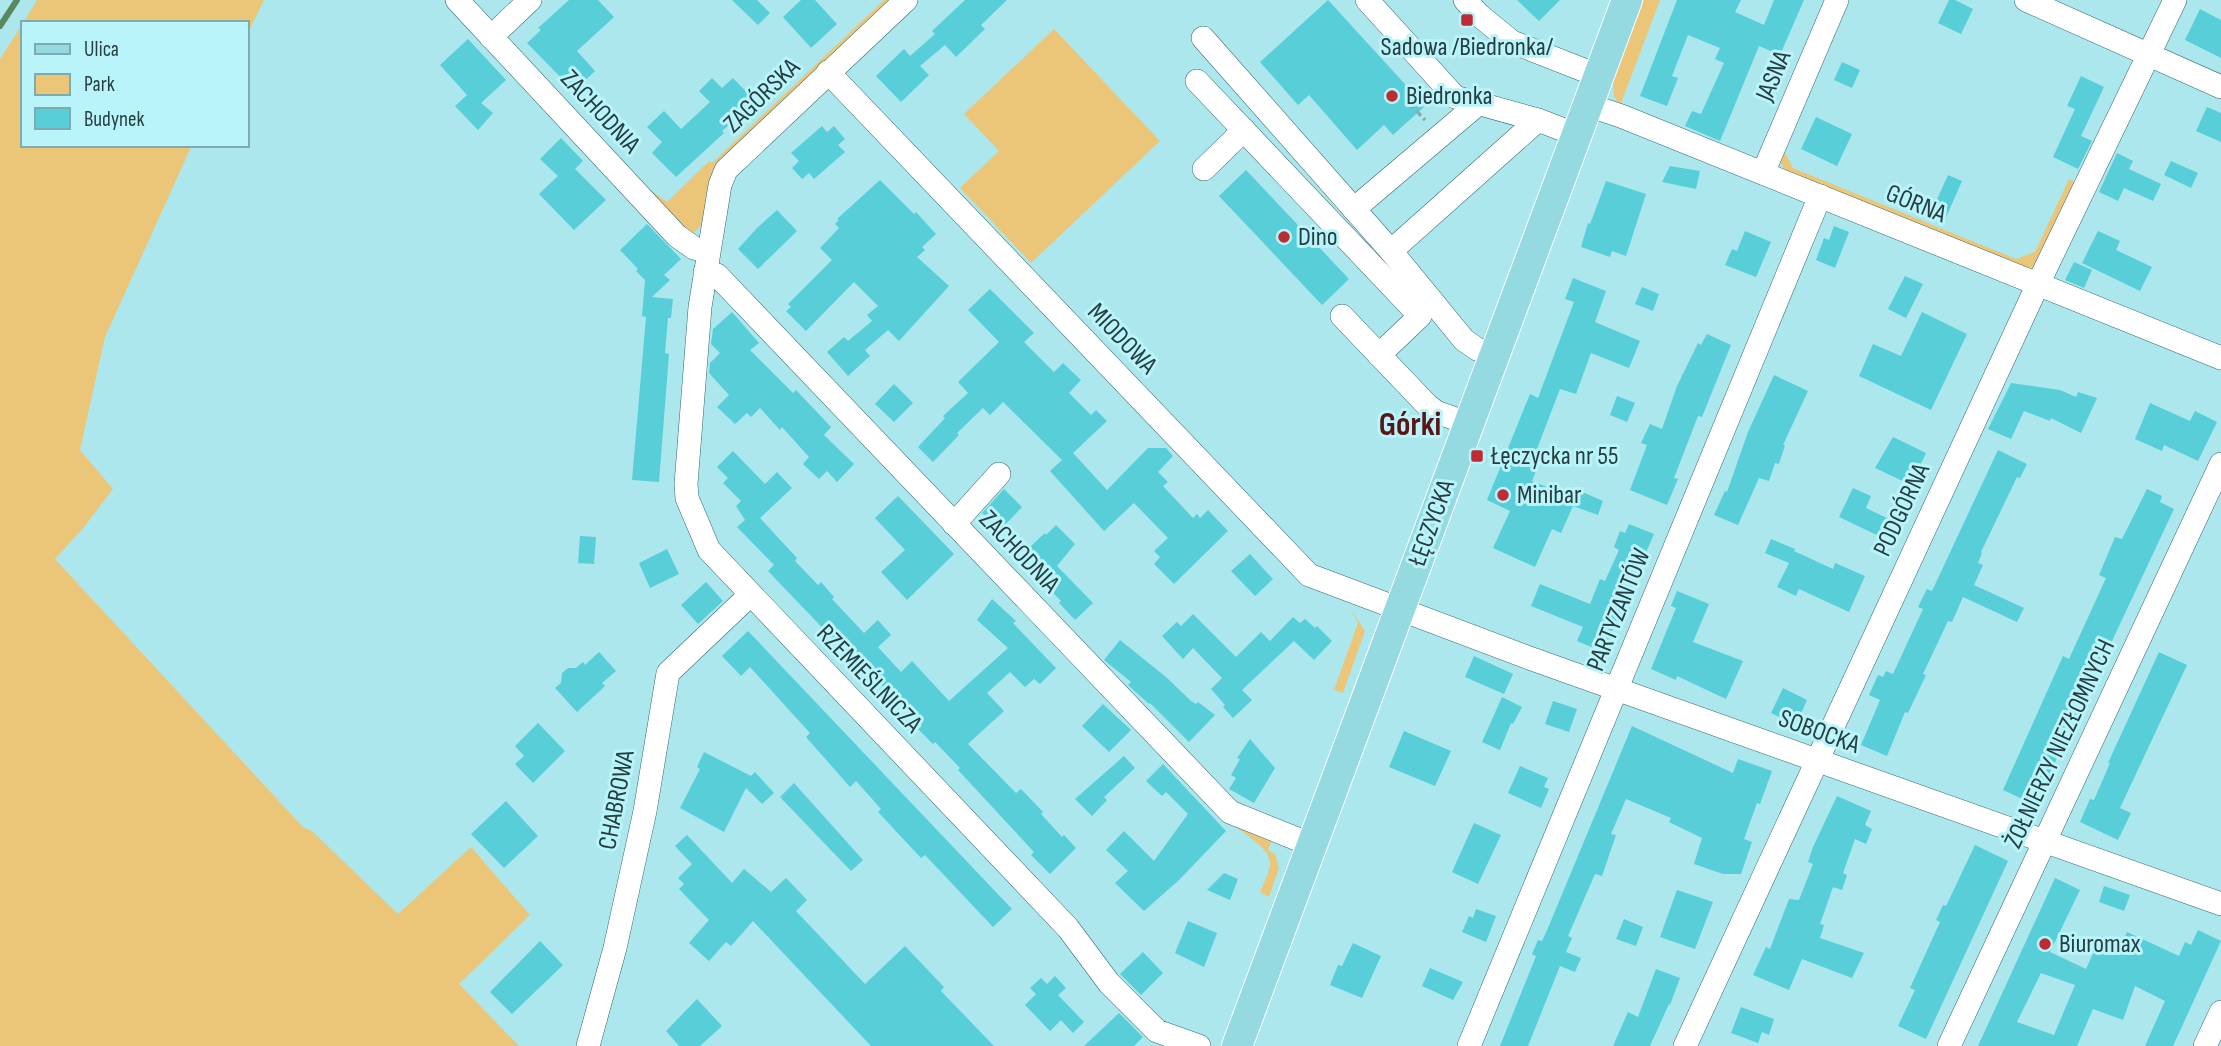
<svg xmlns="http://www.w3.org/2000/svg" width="2221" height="1046" viewBox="0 0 2221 1046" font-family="'Sofia Sans Condensed',sans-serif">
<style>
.green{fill:#ebc679}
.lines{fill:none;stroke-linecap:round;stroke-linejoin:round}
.stream{stroke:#57885e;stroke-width:6}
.building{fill:#58ced9;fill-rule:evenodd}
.minor-casing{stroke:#30696f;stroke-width:24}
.major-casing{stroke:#fff;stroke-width:32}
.path{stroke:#81b1b5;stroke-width:3.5;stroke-dasharray:7 3.5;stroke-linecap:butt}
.minor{stroke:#fff;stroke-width:23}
.major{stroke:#94dae0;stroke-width:30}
.poi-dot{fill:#bc2c32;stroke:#b8f4fa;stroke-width:2.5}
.labels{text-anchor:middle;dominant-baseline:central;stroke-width:6;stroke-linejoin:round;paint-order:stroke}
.poi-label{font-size:26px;fill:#263e40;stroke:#b8f4fa;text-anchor:start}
.street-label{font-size:26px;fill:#263e40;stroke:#b8f4fa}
.district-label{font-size:33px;font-weight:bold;fill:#5a1517;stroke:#b8f4fa}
</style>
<rect width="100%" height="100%" fill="#ace7ed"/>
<g class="green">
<polygon points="37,0 264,0 247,35 247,23 23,23"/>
<polygon points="884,0 893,0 752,132 704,222 695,232 690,234 644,185 667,202 709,161 712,163"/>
<polygon points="1644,0 1660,0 1620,106 1614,96 1613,83"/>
<polygon points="23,23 23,145 192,145 105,337 80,450 113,489 84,527 55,559 302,826 313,832 398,914 471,847 530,915 459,984 519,1046 0,1046 0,59"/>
<polygon points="1054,29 1160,141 1031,263 960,188 999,151 964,114"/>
<path d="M1783,149L1793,168L2016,259L2035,252L2069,179L2078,183L2041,261L2033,267H2023L1790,174C1780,166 1778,160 1783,149Z"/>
<polygon points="1350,608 1365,631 1343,693 1334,690 1358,623"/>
<path d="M1227,821L1272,840L1268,850L1275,854L1279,868L1269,897L1260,892C1263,884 1269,874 1270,865C1273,849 1239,830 1227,821Z"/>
</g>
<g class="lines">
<polyline class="stream" points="0,26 17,0"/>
</g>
<g class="building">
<polygon points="569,0 598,0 614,17 577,51 595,71 574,91 527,43 541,30 538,28"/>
<polygon points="732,0 757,0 770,13 758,25"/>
<polygon points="801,0 815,0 837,24 811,48 783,17"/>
<polygon points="965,0 1007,0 981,25 985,29 956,57 945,45 920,66 929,75 901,102 876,76 904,49 910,56 935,34 932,31"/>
<polygon points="1328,0 1425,106 1393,135 1384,125 1357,150 1309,95 1298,105 1260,62"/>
<polygon points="1517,0 1560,0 1539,21"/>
<polygon points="1677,0 1741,0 1735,12 1764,25 1774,0 1804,0 1780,55 1759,46 1720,141 1685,126 1692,111 1701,114 1724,63 1715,59 1720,48 1688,35 1672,76 1678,78 1667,106 1640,96"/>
<polygon points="1949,0 1955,0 1973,9 1961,34 1938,23"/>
<polygon points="2200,9 2221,20 2221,58 2185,40"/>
<polygon points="468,39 506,80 481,103 493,113 478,130 455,106 467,95 440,65"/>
<polygon points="1842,62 1860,70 1852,88 1834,80"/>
<polygon points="2081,76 2104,87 2081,136 2092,141 2078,169 2053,157 2075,109 2067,106"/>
<polygon points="712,78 722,88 733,78 755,101 741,111 743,113 722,131 724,133 676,177 652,153 662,142 647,127 664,111 681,129 710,102 699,91"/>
<polygon points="2207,107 2221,113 2221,142 2196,131"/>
<polygon points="1816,117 1852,134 1837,166 1801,149"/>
<polygon points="822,126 827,132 834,126 845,139 838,145 845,152 814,179 809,173 802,179 792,168 799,161 791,153"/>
<polygon points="561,138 583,161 575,169 606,200 574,230 539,194 558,176 540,159"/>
<polygon points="2117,153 2133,161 2129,169 2161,184 2153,201 2124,188 2118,201 2099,192"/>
<polygon points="2171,161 2198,173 2191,188 2164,175"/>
<polygon points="1670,166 1700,171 1696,189 1662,182"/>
<polygon points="1246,170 1349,279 1322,305 1219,196"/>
<polygon points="1948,175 1962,181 1944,222 1930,215"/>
<polygon points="880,180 914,214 916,212 936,234 922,247 925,250 917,257 949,286 899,341 888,330 865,350 870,356 848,376 827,352 844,337 848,341 872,321 867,315 878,306 854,282 806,331 786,311 791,307 788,304 832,260 820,248 839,228 835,224 839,220 837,219"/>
<polygon points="1606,181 1646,194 1626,256 1612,251 1610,257 1581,247 1588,223 1590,224 1595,211"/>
<polygon points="777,210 797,231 758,269 738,249 757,228"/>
<polygon points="647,224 681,259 664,275 670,280 652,297 673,299 671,318 668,318 665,353 669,354 659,482 632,480 646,317 642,316 645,280 636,271 638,269 620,250"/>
<polygon points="1834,226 1849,232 1835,268 1816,260 1824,238 1829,240"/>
<polygon points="1745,231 1771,242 1756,277 1725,265 1732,249 1737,251"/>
<polygon points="2098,231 2120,241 2116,250 2152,267 2140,291 2082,263"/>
<polygon points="2074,262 2092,270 2084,288 2065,280"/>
<polygon points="1905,276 1923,284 1906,318 1888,309"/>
<polygon points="1573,278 1606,291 1595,322 1640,341 1629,368 1591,353 1576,394 1560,389 1535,454 1542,456 1532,481 1575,498 1578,490 1603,501 1598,515 1573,506 1561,533 1552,529 1535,567 1493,548 1510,511 1487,500 1530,394 1538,398 1574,302 1565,299"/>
<polygon points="1642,287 1659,294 1653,311 1635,304"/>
<polygon points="990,289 1034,333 1024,342 1054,372 1063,363 1081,380 1069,393 1091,415 1096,410 1107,421 1073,453 1107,490 1148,448 1166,448 1173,456 1158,472 1168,482 1163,486 1193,518 1197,514 1200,518 1208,510 1228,531 1174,584 1154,564 1160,557 1154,551 1168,538 1134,503 1104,531 1050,471 1062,460 1003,402 990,415 983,408 957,433 959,435 933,462 918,447 945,418 943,416 968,393 958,382 999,342 968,310"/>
<polygon points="732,312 759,343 750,350 793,393 796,390 831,427 824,435 854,464 837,482 827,471 819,479 803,464 809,457 782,427 780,430 760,408 751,417 747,413 735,424 717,407 729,395 709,373 710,363 720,353 711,344 713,329"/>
<polygon points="1922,312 1967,334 1931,410 1859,376 1873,344 1901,356"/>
<polygon points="1707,334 1731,345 1702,417 1698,416 1674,478 1678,479 1667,505 1630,490 1647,445 1641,443 1650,424 1662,429 1677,386 1698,343 1701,345"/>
<polygon points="1774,375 1808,391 1783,445 1785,445 1779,464 1775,463 1769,481 1759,478 1738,525 1714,515 1725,491 1727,492 1748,432"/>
<polygon points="2011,383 2060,390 2076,397 2078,392 2097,398 2081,433 2051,418 2050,421 2024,411 2011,439 1988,429"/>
<polygon points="894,384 913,403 894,422 875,404"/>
<polygon points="1617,396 1635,403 1627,422 1610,415"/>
<polygon points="2150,403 2190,421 2195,411 2217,422 2198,461 2164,445 2162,451 2135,439"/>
<polygon points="1893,437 1926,453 1911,485 1875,468"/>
<polygon points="1998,450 2027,464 2020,478 2017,477 1981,552 1982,553 1978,563 1983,565 1974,585 2024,608 2017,622 1963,597 1952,622 1948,621 1923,674 1926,675 1908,713 1905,712 1887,756 1861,745 1880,700 1869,695 1878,675 1883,677 1886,671 1893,674 1923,609 1918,607 1927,589 1932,591"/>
<polygon points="733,451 765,484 777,472 792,488 760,518 797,558 795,561 818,585 821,582 834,597 832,599 864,633 878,620 891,635 878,647 901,672 912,661 949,701 1008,648 977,620 992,599 1016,621 1013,623 1056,668 1040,684 1034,679 1025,687 1010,672 987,693 1004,711 968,744 1016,793 1021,789 1043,812 1041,814 1062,837 1064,835 1076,848 1050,874 1031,855 1034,852 958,770 960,768 935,742 933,744 918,729 922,726 898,700 894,704 881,690 884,688 862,663 859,666 768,571 774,565 737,527 745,520 736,506 741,501 723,483 728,478 717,467"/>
<polygon points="1853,488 1871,496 1866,508 1891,520 1883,538 1839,517"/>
<polygon points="1004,489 1022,507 1000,530 982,513"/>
<polygon points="2147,489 2162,496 2160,502 2174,509 2035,805 2003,790 2063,656 2069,659 2106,578 2099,575 2115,537 2122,539"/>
<polygon points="898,496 954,554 907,600 881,572 905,550 875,518"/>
<polygon points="1629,524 1654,534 1603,652 1577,641 1583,627 1531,606 1540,584 1590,604 1600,579 1605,581 1619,550 1614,547 1620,531 1625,533"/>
<polygon points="1056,525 1075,544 1057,566 1093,603 1075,620 1059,603 1061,601 1019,557 1045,533 1046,535"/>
<polygon points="580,536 596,537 594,564 578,563"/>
<polygon points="1771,539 1795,549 1793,554 1794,551 1833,569 1835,563 1865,576 1849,612 1799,589 1796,596 1777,587 1789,563 1765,553"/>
<polygon points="667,549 679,574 650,588 639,563"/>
<polygon points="1250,554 1273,579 1255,596 1231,571"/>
<polygon points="706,582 723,601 698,624 681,605"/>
<polygon points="1677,591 1709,604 1693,642 1743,661 1726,699 1677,676 1676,680 1651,669 1676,608 1671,606"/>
<polygon points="1193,614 1236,657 1261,632 1270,641 1293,617 1300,623 1305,619 1315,628 1317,626 1332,641 1314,660 1294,641 1242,690 1252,700 1233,718 1223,707 1225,705 1211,689 1222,678 1193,648 1183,659 1162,636 1177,622 1181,626"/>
<polygon points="748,631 1012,909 993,927 925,855 921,858 878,812 881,809 856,781 850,787 806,737 810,733 750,667 741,676 722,656"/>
<polygon points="1120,640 1166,677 1191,701 1196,704 1198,702 1215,715 1189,742 1150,703 1149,704 1128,685 1131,682 1104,660"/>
<polygon points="599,652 616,671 602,683 605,686 577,712 555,688 561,683 562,673 568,668 576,668 583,662 585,665"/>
<polygon points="2159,652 2187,665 2120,808 2131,813 2118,840 2080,822 2090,799 2094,800 2110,763 2108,763"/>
<polygon points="1474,656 1513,674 1504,694 1465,677"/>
<polygon points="1783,688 1807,700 1796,725 1771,713"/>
<polygon points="1502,697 1522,707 1513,724 1511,723 1500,750 1482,742"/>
<polygon points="1553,701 1577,709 1569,732 1545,724"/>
<polygon points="1103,704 1131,730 1109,752 1082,726"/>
<polygon points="538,723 565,751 533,783 515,764 524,756 515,746"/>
<polygon points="1632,726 1733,773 1738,759 1772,771 1760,804 1757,803 1744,839 1752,842 1741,874 1723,874 1694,864 1702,838 1669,822 1671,818 1626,799 1611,834 1616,835 1602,876 1595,874 1568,936 1572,938 1566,952 1581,958 1575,972 1560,966 1528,1046 1500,1046 1536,956 1532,954 1538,940 1542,941 1548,928"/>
<polygon points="1404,731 1451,751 1435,786 1389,767"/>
<polygon points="1250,739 1275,768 1254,803 1229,789 1236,778 1231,775 1240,759 1237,758"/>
<polygon points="704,752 751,776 755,772 774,793 762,804 746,788 724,832 680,808 700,769 697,767"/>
<polygon points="1124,756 1135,768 1104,797 1107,800 1092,816 1075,799"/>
<polygon points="1163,764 1226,831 1179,880 1144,911 1115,883 1128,871 1106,850 1124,831 1154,861 1188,814 1166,792 1162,796 1146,781"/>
<polygon points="1520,766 1548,778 1544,787 1549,789 1541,808 1508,793"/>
<polygon points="794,783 863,860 851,871 780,797"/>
<polygon points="1837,796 1871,811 1865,825 1872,829 1866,844 1855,839 1843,873 1847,875 1842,890 1833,887 1820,924 1824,925 1820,938 1864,953 1852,978 1802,959 1789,990 1753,975 1766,947 1770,949 1789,899 1799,900 1813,864 1808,862 1813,847"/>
<polygon points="506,801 538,836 504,868 471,834"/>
<polygon points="1474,823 1501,835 1478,884 1452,872"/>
<polygon points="687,835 732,883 744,869 771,892 786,878 807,900 796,911 865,984 905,946 944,987 941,991 994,1046 871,1046 753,921 731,946 726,942 709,961 689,943 709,920 679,889 684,884 678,878 692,864 675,846"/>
<polygon points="1975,845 2008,861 1926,1039 1898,1026 1915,990 1910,988 1940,922 1936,920 1943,905 1946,906"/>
<polygon points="1224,873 1238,879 1230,900 1207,890"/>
<path d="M2055,878L2080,890L2050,952L2086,969L2101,936L2122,944L2127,932L2179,956L2185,942L2191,945L2198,930L2221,941L2173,1046H2145L2165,1001L2135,986L2123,1020L2093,1009L2077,1046H1978ZM2041,973L2075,985L2054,1035L2017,1022Z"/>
<polygon points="2104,886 2130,895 2124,911 2099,902"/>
<polygon points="1677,890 1713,902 1695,949 1660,937"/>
<polygon points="1476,909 1496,916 1486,942 1462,932 1469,916 1473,918"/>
<polygon points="1624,919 1643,927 1636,946 1616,939"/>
<polygon points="1188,921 1217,933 1204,967 1175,953"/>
<polygon points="540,941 563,965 512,1014 490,992"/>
<polygon points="1353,943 1381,956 1362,998 1330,985 1338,965 1342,966"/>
<polygon points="1143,952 1163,973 1141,995 1120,974"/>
<polygon points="1430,968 1463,982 1453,1000 1422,986"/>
<polygon points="1656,969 1680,978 1670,1005 1669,1004 1650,1046 1613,1046 1628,1012 1638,1017"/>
<polygon points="1055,976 1066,988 1058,995 1084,1022 1073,1033 1061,1020 1050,1031 1025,1005 1036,994 1030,988 1041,978 1047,984"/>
<polygon points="697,999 722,1026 700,1046 679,1046 666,1031"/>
<polygon points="1741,1007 1774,1019 1769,1035 1762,1032 1758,1043 1731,1033"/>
<polygon points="1119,1013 1143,1037 1134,1046 1084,1046"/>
</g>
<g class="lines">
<defs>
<g id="minor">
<polyline points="457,0 677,236 694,248 708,252"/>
<polyline points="906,0 726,170 720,185 700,307 686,484 687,498 709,550 1068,928 1109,983 1157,1031 1199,1046"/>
<polyline points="1367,0 1455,97 1538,120"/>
<polyline points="1465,0 1479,15 1512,42 1599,76"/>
<polyline points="2026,0 2221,87"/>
<polyline points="491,37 530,0"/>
<polyline points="1203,38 1391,251"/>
<polyline points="828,72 1309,575 1532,659 2221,904"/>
<polyline points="1197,81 1420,316 1379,355"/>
<polyline points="1588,105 1621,116 2221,358"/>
<polyline points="1204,169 1244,130"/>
<polyline points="1763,173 1837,0"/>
<polyline points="1354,209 1479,103"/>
<polyline points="705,272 717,275 1230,812 1312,845"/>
<polyline points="1342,316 1427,405 1436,412 1470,424"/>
<polyline points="1495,356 1477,349 1464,340 1391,251 1538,120 1577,135"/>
<polyline points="954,524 999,474"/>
<polyline points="588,1046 615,948 645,811 668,673 750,595"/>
<polyline points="1469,1046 1820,196"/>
<polyline points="1685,1046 2038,284 2175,0"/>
<polyline points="1949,1046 2221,464"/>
<polyline points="2205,1046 2221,1012"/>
</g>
<polyline id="major" points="1237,1046 1627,0"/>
</defs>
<use href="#minor" class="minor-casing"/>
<use href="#major" class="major-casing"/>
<polyline class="path" points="1409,103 1425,120"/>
<use href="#minor" class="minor"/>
<use href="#major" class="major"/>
</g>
<g class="poi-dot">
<rect x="1460" y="13" width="14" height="14" rx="3.5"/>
<circle cx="1392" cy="96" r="7"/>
<circle cx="1284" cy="237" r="7"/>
<rect x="1470" y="449" width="14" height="14" rx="3.5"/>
<circle cx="1503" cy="495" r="7"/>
<circle cx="2045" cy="944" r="7"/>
</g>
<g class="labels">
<g class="poi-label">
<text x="1467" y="47" text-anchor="middle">Sadowa /Biedronka/</text>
<text x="1406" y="96">Biedronka</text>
<text x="1298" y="237">Dino</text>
<text x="1491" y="456">Łęczycka nr 55</text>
<text x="1517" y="495">Minibar</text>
<text x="2059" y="944">Biuromax</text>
</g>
<g class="street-label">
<text transform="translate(1774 76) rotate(-67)">JASNA</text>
<text transform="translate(762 96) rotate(-44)">ZAGÓRSKA</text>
<text transform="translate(600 112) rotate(47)">ZACHODNIA</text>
<text transform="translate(1916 204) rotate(22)">GÓRNA</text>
<text transform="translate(1122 339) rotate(46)">MIODOWA</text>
<text transform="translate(1902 510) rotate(-65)">PODGÓRNA</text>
<text transform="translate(1432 523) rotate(-70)">ŁĘCZYCKA</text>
<text transform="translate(1019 552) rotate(46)">ZACHODNIA</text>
<text transform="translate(1619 610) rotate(-68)">PARTYZANTÓW</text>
<text transform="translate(869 679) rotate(46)">RZEMIEŚLNICZA</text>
<text transform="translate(1819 732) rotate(20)">SOBOCKA</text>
<text transform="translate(2060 744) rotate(-65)">ŻOŁNIERZY NIEZŁOMNYCH</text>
<text transform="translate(617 800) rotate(-79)">CHABROWA</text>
</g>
<g class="district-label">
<text x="1410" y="425">Górki</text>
</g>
</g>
<rect x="21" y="21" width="228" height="126" fill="#b8f4fa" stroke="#7eabb0" stroke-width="2"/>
<rect x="35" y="44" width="35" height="10" fill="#94dae0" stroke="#7eabb0" stroke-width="2"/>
<text x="84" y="56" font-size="21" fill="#263e40">Ulica</text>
<rect x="35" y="74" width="35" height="21" fill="#ebc679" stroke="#7eabb0" stroke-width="2"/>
<text x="84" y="91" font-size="21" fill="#263e40">Park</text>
<rect x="35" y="108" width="35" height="21" fill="#58ced9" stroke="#7eabb0" stroke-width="2"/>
<text x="84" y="126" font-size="21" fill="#263e40">Budynek</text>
</svg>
